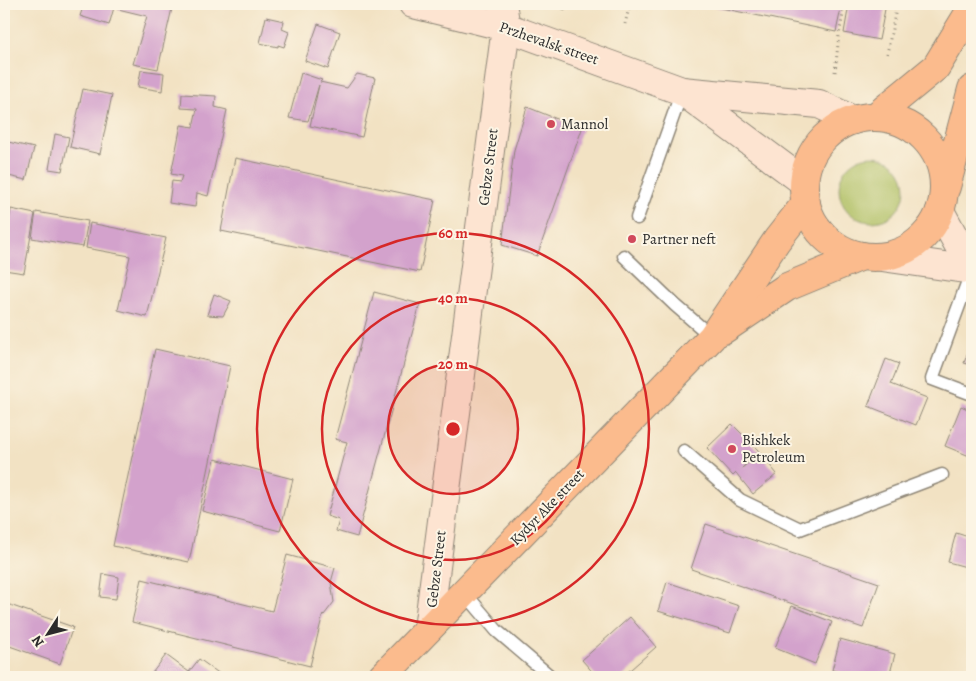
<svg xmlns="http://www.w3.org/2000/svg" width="976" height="681" viewBox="0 0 976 681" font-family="Alegreya,serif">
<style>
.green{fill:#adbe61;stroke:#6c7446}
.building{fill:#d3a2cc}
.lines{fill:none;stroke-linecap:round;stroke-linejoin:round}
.service-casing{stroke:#8e8677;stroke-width:15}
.secondary-casing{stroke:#8e8677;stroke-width:30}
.trunk-casing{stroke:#8e8677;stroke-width:30}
.path{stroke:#8e8677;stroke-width:3;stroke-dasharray:1 4;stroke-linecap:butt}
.service{stroke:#fff;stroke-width:12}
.secondary{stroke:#fde4d1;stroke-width:28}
.trunk{stroke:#fbbb8d;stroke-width:28}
.ring{fill:none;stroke:#d62828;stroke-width:2.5}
.poi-dot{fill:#d1495b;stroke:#fcf5e5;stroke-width:2}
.labels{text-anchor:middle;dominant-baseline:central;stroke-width:4;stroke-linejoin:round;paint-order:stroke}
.street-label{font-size:15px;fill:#2b2b2b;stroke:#fcf5e5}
.poi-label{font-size:15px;fill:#2b2b2b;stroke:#fcf5e5;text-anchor:start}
.centre{fill:#d62828;stroke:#fcf5e5;stroke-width:2.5}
.ring-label{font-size:15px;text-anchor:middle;font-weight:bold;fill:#d62828;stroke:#fcf5e5;stroke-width:4;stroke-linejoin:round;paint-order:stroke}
</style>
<rect width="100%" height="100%" fill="#fcf5e5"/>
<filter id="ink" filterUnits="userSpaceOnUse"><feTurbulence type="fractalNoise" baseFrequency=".02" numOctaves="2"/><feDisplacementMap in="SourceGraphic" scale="10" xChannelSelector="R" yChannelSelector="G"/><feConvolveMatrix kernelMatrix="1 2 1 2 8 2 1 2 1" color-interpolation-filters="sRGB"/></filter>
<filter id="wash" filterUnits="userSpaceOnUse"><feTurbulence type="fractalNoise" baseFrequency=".0096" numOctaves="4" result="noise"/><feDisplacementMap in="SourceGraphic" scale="20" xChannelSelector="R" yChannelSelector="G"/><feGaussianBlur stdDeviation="1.12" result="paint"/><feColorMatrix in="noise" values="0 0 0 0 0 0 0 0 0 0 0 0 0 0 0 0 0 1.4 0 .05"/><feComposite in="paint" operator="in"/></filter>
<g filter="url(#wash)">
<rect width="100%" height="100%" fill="#f2e2c3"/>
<circle class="green" cx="872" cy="189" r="33"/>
<g id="blocks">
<g class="building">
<polygon points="84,4 115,4 109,25 80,16"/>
<polygon points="120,4 173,4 158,69 133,64 147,16 118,9"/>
<polygon points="608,4 624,4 623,8"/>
<polygon points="702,4 842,4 836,32"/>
<polygon points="849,4 886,4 879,40 844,33"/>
<polygon points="266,17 284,21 282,29 289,32 284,47 278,45 278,47 260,43"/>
<polygon points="318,24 340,32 328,69 305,61"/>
<polygon points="141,70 164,73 162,91 138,87"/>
<polygon points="301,73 322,80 320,82 347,88 357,74 375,78 362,137 310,126 319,85 308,121 289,118"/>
<polygon points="83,89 112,95 100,154 70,147"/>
<polygon points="182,94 216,96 215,107 227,110 208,196 197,193 195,207 169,203 172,181 180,182 182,176 171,174 181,125 193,127 197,109 181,108"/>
<polygon points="527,107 582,129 537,256 502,245 514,150"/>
<polygon points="55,134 69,137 62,171 49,169"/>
<polygon points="4,141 34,148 26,180 4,175"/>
<polygon points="235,158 435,200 420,272 221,231"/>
<polygon points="4,205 9,205 5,232 4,232"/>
<polygon points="11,209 35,214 24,273 4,270 4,238 6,239"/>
<polygon points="36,212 88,221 83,247 32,238"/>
<polygon points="90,223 166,238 147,317 118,310 130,256 86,248"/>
<polygon points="374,292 420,304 357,537 336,531 339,520 327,516 347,442 335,439"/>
<polygon points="214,294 231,301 223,316 207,315"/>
<polygon points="972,341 972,365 964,363"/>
<polygon points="155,349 230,366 189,562 113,546"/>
<polygon points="886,359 899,364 891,384 927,398 916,425 868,406"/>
<polygon points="961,406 972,411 972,457 945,446"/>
<polygon points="732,424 759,451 741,469 760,453 777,474 753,494 736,473 733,476 707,448"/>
<polygon points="215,459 293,479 280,531 202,511"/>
<polygon points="706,524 879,583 863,628 691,569"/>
<polygon points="956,533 972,538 972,558 970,568 948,562"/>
<polygon points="287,555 335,568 331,582 334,602 324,615 323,614 310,666 132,622 142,579 272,611"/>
<polygon points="103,574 119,577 116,599 100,597"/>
<polygon points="667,582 739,606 730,633 658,611"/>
<polygon points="4,603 73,627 60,664 4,644"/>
<polygon points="792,606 832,622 815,664 775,648"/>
<polygon points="630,617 656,647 622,677 597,677 582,660"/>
<polygon points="840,639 895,654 889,677 858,677 832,670"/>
<polygon points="166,655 189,672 199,659 224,677 149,677"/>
</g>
</g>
</g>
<g filter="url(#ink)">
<use href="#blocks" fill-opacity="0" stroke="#8e8677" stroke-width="1"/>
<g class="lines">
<defs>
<g id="service">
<polyline points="637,218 682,91"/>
<polyline points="624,256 675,305 712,337"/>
<polyline points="972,270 932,379 972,394"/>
<polyline points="684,451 740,500 800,529 942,475"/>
<polyline points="464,592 497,631 551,677"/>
</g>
<g id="secondary">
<polyline points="413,4 506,27 682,91 819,104 853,120"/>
<polyline points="682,91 804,182"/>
<polyline points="940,211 972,270"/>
<polyline points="882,257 972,270"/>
<polyline points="428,629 506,27 502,4"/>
</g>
<g id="trunk">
<polyline points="875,117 936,67 972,8"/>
<circle cx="874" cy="187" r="70"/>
<polyline points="946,187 972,89"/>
<polyline points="723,330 787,287 862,256"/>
<polyline points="382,677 712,337 777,240 806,203"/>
</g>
</defs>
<use href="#service" class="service-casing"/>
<use href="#secondary" class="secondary-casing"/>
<use href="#trunk" class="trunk-casing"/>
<g class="path">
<polyline points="564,10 565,4"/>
<polyline points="625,24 630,4"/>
<polyline points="887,54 897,4"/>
<polyline points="835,72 839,35 845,4"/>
</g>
<use href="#service" class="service"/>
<use href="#secondary" class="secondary"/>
<use href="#trunk" class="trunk"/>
</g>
</g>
<circle cx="453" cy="429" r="65" fill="#d62828" fill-opacity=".12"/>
<g class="ring">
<circle cx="453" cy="429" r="65"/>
<circle cx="453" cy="429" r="131"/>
<circle cx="453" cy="429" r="196"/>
</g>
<g class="poi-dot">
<circle cx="551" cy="124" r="5"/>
<circle cx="632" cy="239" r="5"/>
<circle cx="732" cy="449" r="5"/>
</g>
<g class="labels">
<g class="street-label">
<text transform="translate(549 43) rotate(19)">Przhevalsk street</text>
<text transform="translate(488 167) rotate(-83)">Gebze Street</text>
<text transform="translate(547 507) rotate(-46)">Kydyr Ake street</text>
<text transform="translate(436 569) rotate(-83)">Gebze Street</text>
</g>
<g class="poi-label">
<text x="561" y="124">Mannol</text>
<text x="642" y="239">Partner neft</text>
<text x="742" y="440">Bishkek<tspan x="742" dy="17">Petroleum</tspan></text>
</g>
</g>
<circle cx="453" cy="429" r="8" class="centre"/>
<g class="ring-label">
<text x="453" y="238">60 m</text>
<text x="453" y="303">40 m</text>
<text x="453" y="369">20 m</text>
</g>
<rect width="976" height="681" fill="none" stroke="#fcf5e5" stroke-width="20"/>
<g transform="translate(48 634) rotate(234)" stroke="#fcf5e5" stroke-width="4" paint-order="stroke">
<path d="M0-4L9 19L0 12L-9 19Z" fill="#2b2b2b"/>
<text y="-8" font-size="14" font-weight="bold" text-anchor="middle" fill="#2b2b2b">N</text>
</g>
</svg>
